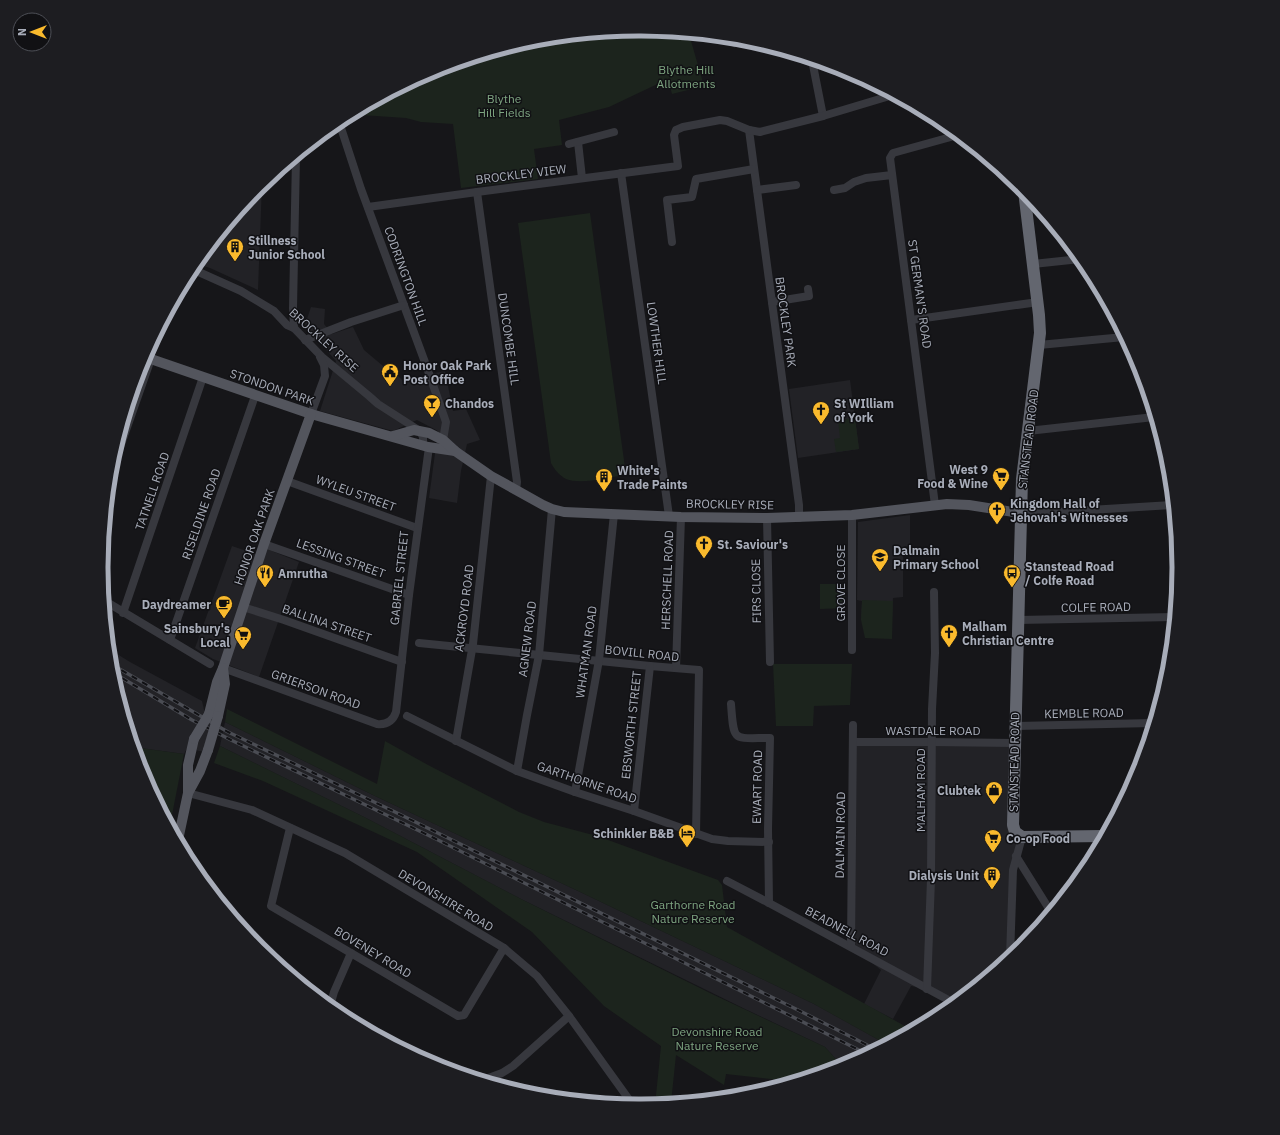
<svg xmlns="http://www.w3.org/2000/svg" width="1280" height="1135" viewBox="0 0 1280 1135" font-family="'IBM Plex Sans',sans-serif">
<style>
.built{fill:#222226}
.green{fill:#1c241d}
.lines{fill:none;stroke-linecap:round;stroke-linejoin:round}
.minor{stroke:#37383e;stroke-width:8}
.major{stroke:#53555d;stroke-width:10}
.highway{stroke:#63666f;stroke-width:12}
.rail-casing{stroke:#4a4c53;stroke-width:3.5}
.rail{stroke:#111114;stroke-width:2;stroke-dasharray:6;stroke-linecap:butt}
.major-bridge{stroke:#53555d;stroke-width:10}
.labels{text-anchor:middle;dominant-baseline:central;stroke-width:3;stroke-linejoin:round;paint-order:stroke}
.park-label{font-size:12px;fill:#7ea581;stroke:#111114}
.street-label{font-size:12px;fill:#a8adb9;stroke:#111114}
.poi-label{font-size:12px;font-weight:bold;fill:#a8adb9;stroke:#111114;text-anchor:start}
.rim{fill:none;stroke:#a8adb9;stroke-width:5}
</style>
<rect width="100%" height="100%" fill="#161619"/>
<g class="built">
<polygon points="262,184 258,290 210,268 196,264"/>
<polygon points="311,307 325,309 324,324 332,334 353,327 364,350 383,366 386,364 404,382 425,375 445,371 453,411 466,409 480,440 467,444 461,471 457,503 429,498 438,431 417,420 393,431 320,411 336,361 305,325"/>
<polygon points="850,380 859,449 798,458 789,389"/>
<polygon points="910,515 910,546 903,547 903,597 893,598 892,620 861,620 862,601 857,600 858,522"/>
<polygon points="232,546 264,557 267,549 299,562 259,677 213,659 195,648"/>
<polygon points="109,649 130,662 202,701 205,714 184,754 140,748 134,745 112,672"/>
<polygon points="213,717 203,752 196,750 201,734"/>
<polygon points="225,722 375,796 576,890 814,1004 886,1044 842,1066 825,1047 745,1009 521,899 364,817 220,746"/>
<polygon points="853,742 1015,745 1016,856 1010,957 954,1003 927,989 911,986 893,1019 864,1004 881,970 851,946"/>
</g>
<g class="green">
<polygon points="640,29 689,34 704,86 672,94 668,79 609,107 559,120 562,145 534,149 538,179 461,188 453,124 421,122 406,118 361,115 350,118 350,115 434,70 535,39"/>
<path d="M590,213L626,475C610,477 581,485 566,479C560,476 554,469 551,463L518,223Z"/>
<polygon points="855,418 859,449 836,452 834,439 840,438 838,420"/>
<polygon points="820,584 845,584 845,608 820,609"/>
<polygon points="862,600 893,601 892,639 865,638 861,620"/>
<polygon points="773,664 852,664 850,705 814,706 813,726 776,726"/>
<polygon points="227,709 377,784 385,741 428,765 519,812 544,822 597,836 718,880 722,885 727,927 912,1030 886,1044 814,1004 576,890 375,796 225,722"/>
<polygon points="134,745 140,748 184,754 170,825 142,773"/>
<polygon points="220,746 364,817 521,899 712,994 825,1047 842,1066 780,1080 726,1074 724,1085 676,1055 671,1103 655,1105 661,1046 604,1006 532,932 417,852 263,781 214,763"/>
</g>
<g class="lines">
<g class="minor">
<polyline points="733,38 735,43"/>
<polyline points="812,60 823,116"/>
<polyline points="342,119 341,128 343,134 361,189 426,365 446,422 443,440"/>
<polyline points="749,130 799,505 799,518"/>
<polyline points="578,142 582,178"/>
<polyline points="569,144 614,132"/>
<polyline points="621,173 669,516"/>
<polyline points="757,190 796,185"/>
<polyline points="834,190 845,188 854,182 866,178 892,175"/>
<polyline points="477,192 517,482 516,490"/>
<polyline points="368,207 477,192 678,166 674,135 676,130 683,127 720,120 727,121 749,130 760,132 823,116 893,95"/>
<polyline points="672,242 667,200 692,197 696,179 754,169"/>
<polyline points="1033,264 1080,259"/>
<polyline points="192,269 241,291 274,311 287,325 294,328 322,357 369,396 378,404 420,431 423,437 423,442 419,444"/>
<polyline points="772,302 809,296 808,289"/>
<polyline points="911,320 1038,302"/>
<polyline points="294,328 293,308 296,157"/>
<polyline points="305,340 351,322 404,305"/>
<polyline points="1039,345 1124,337"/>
<polyline points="311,414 325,376 324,365 320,357"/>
<polyline points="1028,431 1154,417"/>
<polyline points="111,473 151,359"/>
<polyline points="287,481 417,528"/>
<polyline points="935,505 890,158 893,153 958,135"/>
<polyline points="1020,513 1040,513 1172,505"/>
<polyline points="852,515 852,650"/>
<polyline points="767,518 770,662"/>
<polyline points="264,544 409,595"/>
<polyline points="105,601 210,664"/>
<polyline points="243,607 284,620 402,662"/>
<polyline points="123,613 203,377"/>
<polyline points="1018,620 1174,617"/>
<polyline points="170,640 255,396"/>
<polyline points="419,643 650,666 699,670 696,834"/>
<path d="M223,668L377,724C387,725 393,721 396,712L409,595L429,447"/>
<polyline points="676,668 681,517"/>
<path d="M731,704C734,743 732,738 770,738L768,829L769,903"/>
<polyline points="407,716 517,771 575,792 634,811 712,839 728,841 769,842"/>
<polyline points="1015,726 1153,723"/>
<polyline points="456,741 473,644 491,476"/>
<polyline points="853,742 932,742 1014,743"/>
<polyline points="517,771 527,715 539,655 552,509"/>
<polyline points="575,792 599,660 614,514"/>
<polyline points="188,793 252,810 345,853 504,948 537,976 569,1016 633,1105"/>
<polyline points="634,811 650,666"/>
<polyline points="290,828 271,906 458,1016 464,1015 504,948"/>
<polyline points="1016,856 1051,912"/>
<polyline points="727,881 769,903 954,1003"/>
<polyline points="851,946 853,725"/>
<polyline points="1010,957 1013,870 1022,837"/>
<polyline points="927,989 931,879 932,709 935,653 934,592"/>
<polyline points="330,1006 334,992 351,953"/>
<polyline points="483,1080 502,1073 513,1066 569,1016"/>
</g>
<g class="major">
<polyline points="145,357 311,414 428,447 455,451"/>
<polyline points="393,436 414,430 429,433 443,440 455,451 491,476 543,505 552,509 564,512 681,517 767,518 852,515 947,504 969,505 1020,513"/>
<polyline points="209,714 217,682 223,668 264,544 311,414"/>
<polyline points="218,716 225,684 223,668"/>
<polyline points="188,793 200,771 208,750"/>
<polyline points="178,840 188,793 188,765 194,739"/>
</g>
<polyline class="highway" points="1024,191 1039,315 1040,333 1022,479 1013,825 1015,832 1022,837 1104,836"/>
<defs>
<g id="rail">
<polyline points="111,664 228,732 393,811 800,1011 875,1049"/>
<polyline points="112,672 192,720 231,740 434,838 867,1054"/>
</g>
</defs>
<use href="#rail" class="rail-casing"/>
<use href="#rail" class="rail"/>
<g class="major-bridge">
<polyline points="194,739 209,714"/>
<polyline points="208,750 218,716"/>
</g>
</g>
<defs>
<symbol id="building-pin" viewBox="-11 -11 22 30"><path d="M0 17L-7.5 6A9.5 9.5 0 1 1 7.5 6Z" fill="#faba2d" stroke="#111114"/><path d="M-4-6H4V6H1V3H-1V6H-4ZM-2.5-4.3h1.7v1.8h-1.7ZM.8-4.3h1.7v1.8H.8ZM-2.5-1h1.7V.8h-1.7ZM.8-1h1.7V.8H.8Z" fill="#111"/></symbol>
<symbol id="civic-pin" viewBox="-11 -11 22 30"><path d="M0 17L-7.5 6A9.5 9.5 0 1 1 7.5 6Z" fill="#faba2d" stroke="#111114"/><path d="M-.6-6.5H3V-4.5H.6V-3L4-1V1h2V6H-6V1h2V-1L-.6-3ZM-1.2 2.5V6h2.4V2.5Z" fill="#111"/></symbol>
<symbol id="bar-pin" viewBox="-11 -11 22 30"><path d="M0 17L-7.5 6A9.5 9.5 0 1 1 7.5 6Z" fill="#faba2d" stroke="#111114"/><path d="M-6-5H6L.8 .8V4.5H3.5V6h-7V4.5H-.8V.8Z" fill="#111"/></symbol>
<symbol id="church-pin" viewBox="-11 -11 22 30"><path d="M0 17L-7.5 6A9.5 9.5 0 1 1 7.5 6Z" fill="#faba2d" stroke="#111114"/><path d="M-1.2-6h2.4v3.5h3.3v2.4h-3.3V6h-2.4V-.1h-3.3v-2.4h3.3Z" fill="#111"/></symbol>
<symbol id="supermarket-pin" viewBox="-11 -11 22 30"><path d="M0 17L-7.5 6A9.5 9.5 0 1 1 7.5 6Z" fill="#faba2d" stroke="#111114"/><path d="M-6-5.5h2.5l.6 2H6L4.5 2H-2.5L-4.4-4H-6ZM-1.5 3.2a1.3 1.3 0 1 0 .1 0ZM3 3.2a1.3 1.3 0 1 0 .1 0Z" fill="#111"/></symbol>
<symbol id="school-pin" viewBox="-11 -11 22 30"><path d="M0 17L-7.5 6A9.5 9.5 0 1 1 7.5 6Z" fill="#faba2d" stroke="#111114"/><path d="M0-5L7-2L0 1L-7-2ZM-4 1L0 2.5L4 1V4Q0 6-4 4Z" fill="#111"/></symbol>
<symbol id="restaurant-pin" viewBox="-11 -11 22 30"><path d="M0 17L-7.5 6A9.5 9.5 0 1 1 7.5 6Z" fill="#faba2d" stroke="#111114"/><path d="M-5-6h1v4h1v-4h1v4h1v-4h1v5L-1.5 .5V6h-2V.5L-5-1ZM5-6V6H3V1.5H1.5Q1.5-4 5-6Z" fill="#111"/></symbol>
<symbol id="bus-pin" viewBox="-11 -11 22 30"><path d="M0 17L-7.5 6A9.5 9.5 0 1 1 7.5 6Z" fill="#faba2d" stroke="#111114"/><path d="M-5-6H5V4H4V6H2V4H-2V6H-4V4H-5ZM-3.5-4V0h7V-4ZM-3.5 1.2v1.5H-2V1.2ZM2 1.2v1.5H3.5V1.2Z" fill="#111"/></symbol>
<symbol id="cafe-pin" viewBox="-11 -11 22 30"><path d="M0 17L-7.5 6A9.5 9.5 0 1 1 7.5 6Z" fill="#faba2d" stroke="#111114"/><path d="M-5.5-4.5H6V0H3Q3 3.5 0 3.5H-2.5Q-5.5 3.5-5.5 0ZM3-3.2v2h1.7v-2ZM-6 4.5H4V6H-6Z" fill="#111"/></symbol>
<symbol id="shop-pin" viewBox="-11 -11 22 30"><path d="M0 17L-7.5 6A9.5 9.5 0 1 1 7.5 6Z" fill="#faba2d" stroke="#111114"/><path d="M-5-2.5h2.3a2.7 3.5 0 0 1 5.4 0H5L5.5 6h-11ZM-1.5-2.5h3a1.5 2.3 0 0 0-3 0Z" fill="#111"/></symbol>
<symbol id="hotel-pin" viewBox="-11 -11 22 30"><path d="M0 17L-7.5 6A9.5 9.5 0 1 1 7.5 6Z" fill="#faba2d" stroke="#111114"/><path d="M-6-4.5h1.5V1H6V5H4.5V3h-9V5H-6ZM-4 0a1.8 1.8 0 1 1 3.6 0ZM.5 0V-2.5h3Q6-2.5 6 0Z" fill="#111"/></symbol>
</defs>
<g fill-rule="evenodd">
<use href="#building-pin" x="225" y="237" width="20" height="27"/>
<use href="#civic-pin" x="380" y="362" width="20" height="27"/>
<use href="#bar-pin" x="422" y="393" width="20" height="27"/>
<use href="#church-pin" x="811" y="400" width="20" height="27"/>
<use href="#supermarket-pin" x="991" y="466" width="20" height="27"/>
<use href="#building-pin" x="594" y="467" width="20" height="27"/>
<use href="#church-pin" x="987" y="500" width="20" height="27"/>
<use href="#church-pin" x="694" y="534" width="20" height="27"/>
<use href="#school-pin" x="870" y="547" width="20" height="27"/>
<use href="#restaurant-pin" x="255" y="563" width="20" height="27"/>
<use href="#bus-pin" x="1002" y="563" width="20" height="27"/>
<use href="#cafe-pin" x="214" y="594" width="20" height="27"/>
<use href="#church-pin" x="939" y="623" width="20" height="27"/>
<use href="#supermarket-pin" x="233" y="625" width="20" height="27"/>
<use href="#shop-pin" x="984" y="780" width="20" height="27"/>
<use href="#hotel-pin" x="677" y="823" width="20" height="27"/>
<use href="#supermarket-pin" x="983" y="828" width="20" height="27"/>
<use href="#building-pin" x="982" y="865" width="20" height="27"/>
</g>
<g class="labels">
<g class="park-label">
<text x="686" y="69">Blythe Hill<tspan x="686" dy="14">Allotments</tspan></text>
<text x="504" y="98">Blythe<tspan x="504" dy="14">Hill Fields</tspan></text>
<text x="693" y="904">Garthorne Road<tspan x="693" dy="14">Nature Reserve</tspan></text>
<text x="717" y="1031">Devonshire Road<tspan x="717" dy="14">Nature Reserve</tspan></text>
</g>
<g class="street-label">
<text transform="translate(521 174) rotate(-7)">BROCKLEY VIEW</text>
<text transform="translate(406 276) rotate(70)">CODRINGTON HILL</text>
<text transform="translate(920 294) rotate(82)">ST GERMAN'S ROAD</text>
<text transform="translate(786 322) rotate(82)">BROCKLEY PARK</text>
<text transform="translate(509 339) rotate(82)">DUNCOMBE HILL</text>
<text transform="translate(324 340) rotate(42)">BROCKLEY RISE</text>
<text transform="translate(657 343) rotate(82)">LOWTHER HILL</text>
<text transform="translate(272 387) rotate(19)">STONDON PARK</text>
<text transform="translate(1028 439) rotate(-83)">STANSTEAD ROAD</text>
<text transform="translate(152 491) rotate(-71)">TATNELL ROAD</text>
<text transform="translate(356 493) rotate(20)">WYLEU STREET</text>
<text transform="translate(730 504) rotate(1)">BROCKLEY RISE</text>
<text transform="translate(201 514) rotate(-71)">RISELDINE ROAD</text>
<text transform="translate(254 537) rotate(-71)">HONOR OAK PARK</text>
<text transform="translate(341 558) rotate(20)">LESSING STREET</text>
<text transform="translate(399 578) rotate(-84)">GABRIEL STREET</text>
<text transform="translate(667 580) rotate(-88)">HERSCHELL ROAD</text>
<text transform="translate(840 583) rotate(-90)">GROVE CLOSE</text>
<text transform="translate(756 591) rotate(-91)">FIRS CLOSE</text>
<text transform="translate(1096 607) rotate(-1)">COLFE ROAD</text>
<text transform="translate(464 608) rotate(-83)">ACKROYD ROAD</text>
<text transform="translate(327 623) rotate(19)">BALLINA STREET</text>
<text transform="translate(527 639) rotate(-83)">AGNEW ROAD</text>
<text transform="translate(586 652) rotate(-82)">WHATMAN ROAD</text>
<text transform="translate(642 653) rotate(6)">BOVILL ROAD</text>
<text transform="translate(316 689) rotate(20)">GRIERSON ROAD</text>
<text transform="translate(1084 713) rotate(-1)">KEMBLE ROAD</text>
<text transform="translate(631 725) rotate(-84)">EBSWORTH STREET</text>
<text x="933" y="730">WASTDALE ROAD</text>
<text transform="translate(1014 762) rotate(-89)">STANSTEAD ROAD</text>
<text transform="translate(587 782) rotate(19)">GARTHORNE ROAD</text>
<text transform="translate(757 787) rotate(-89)">EWART ROAD</text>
<text transform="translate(920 790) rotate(-90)">MALHAM ROAD</text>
<text transform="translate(840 835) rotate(-89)">DALMAIN ROAD</text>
<text transform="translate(446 900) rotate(31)">DEVONSHIRE ROAD</text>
<text transform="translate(847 931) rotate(28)">BEADNELL ROAD</text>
<text transform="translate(373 952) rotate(31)">BOVENEY ROAD</text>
</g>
<g class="poi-label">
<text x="248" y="240">Stillness<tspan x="248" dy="14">Junior School</tspan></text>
<text x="403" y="365">Honor Oak Park<tspan x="403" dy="14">Post Office</tspan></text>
<text x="445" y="403">Chandos</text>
<text x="834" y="403">St WIlliam<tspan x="834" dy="14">of York</tspan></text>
<text x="988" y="469" text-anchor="end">West 9<tspan x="988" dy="14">Food &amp; Wine</tspan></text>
<text x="617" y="470">White's<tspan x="617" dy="14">Trade Paints</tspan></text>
<text x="1010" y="503">Kingdom Hall of<tspan x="1010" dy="14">Jehovah's Witnesses</tspan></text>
<text x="717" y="544">St. Saviour's</text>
<text x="893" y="550">Dalmain<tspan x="893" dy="14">Primary School</tspan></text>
<text x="1025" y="566">Stanstead Road<tspan x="1025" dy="14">/ Colfe Road</tspan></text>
<text x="278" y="573">Amrutha</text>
<text x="211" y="604" text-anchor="end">Daydreamer</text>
<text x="962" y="626">Malham<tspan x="962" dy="14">Christian Centre</tspan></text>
<text x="230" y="628" text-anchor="end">Sainsbury's<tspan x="230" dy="14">Local</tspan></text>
<text x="981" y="790" text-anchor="end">Clubtek</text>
<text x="674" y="833" text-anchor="end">Schinkler B&amp;B</text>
<text x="1006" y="838">Co-op Food</text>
<text x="979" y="875" text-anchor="end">Dialysis Unit</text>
</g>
</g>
<path d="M0 0H1280V1135H0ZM639 36H641A531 531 0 0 1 1172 567V568A531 531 0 0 1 641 1099H639A531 531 0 0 1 108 568V567A531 531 0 0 1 639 36Z" fill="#1d1d21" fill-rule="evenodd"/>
<path class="rim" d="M639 36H641A531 531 0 0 1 1172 567V568A531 531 0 0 1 641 1099H639A531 531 0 0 1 108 568V567A531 531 0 0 1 639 36Z"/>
<g transform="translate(32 32) rotate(270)"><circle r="19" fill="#111114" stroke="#4d4f56"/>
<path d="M0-3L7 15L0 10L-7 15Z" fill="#faba2d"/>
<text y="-6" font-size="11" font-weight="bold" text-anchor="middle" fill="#a8adb9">N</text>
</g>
</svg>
